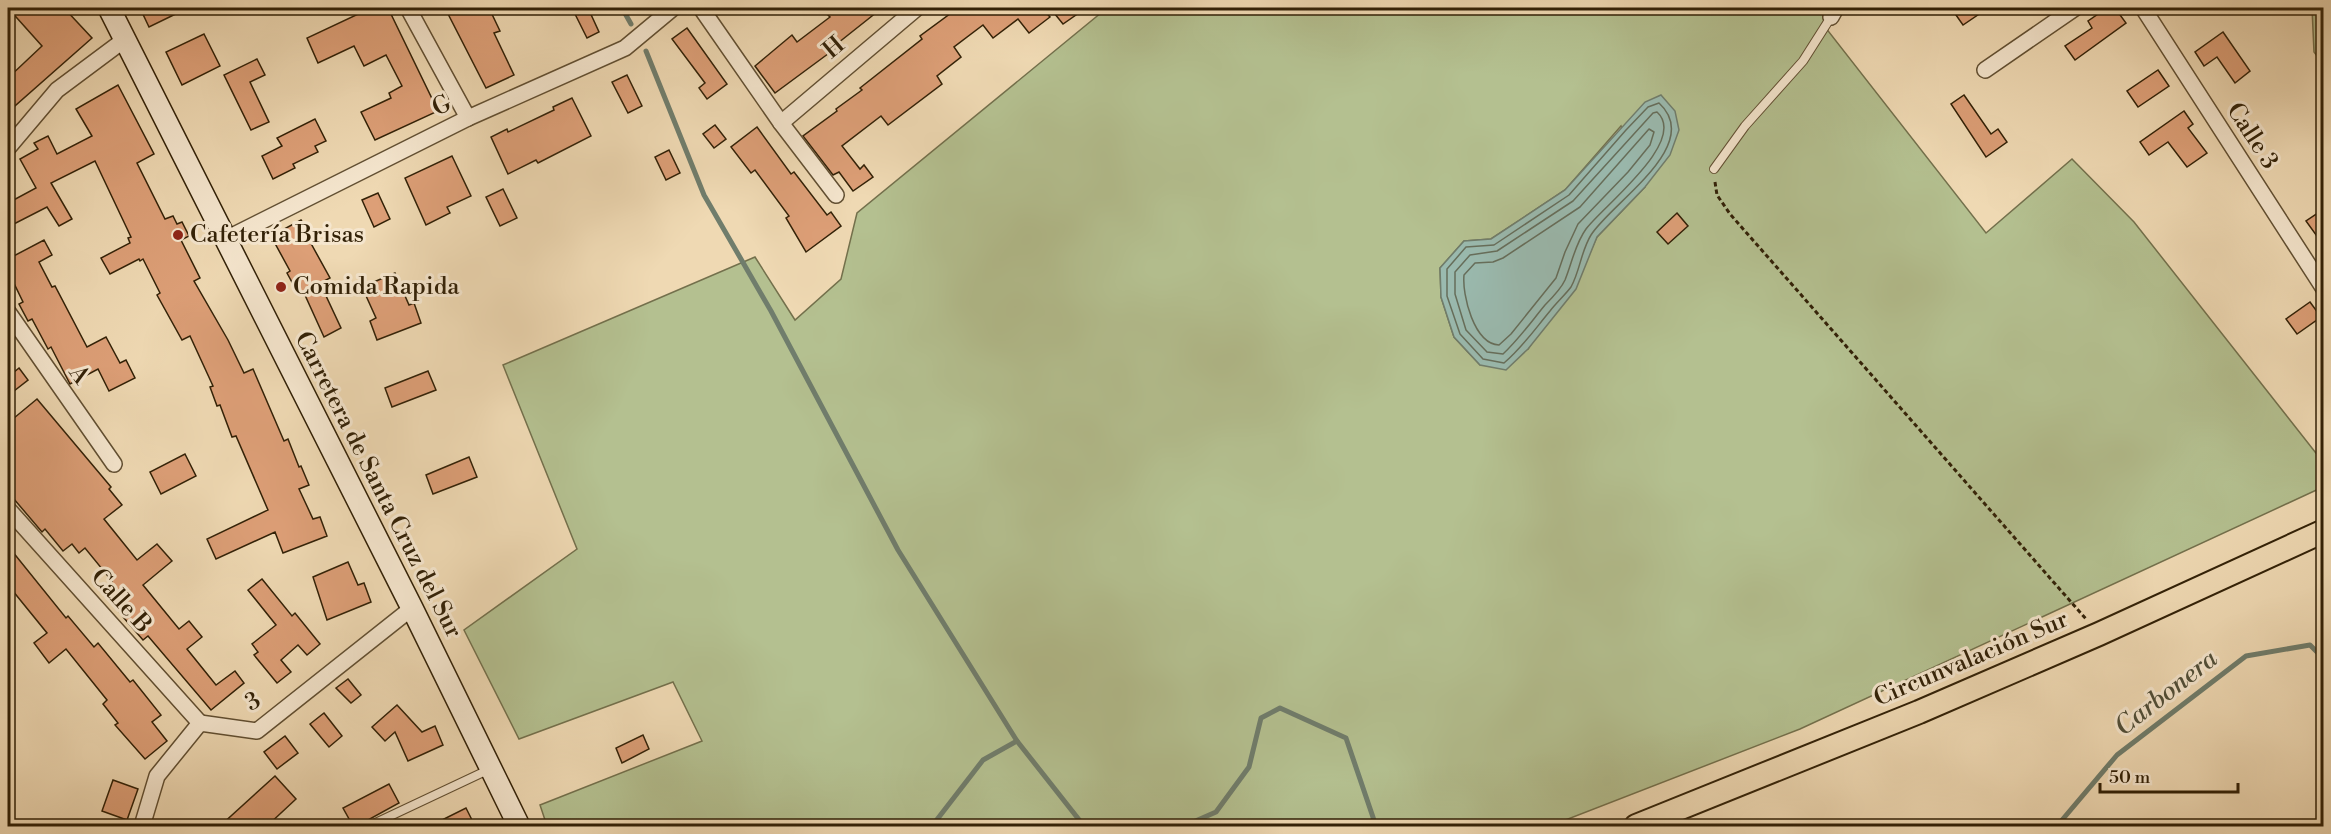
<svg xmlns="http://www.w3.org/2000/svg" width="2331" height="834" viewBox="0 0 2331 834" font-family="'Libre Bodoni',serif">
<style>
.green{fill:#b4c090;stroke:#73704c;stroke-width:1.5;fill-rule:evenodd}
.water{fill:#9abaaf;stroke:#707d6c;stroke-width:1.5}
.lines{fill:none;stroke-linecap:round;stroke-linejoin:round}
.shore{stroke:#666e5b;stroke-width:1.5}
.stream{stroke:#707d6c;stroke-width:5}
.building{fill:#dd9f77;stroke:#322107;stroke-width:1.5}
.lane-casing{stroke:#614f32;stroke-width:10}
.street-casing{stroke:#614f32;stroke-width:18}
.secondary-casing{stroke:#322107;stroke-width:24}
.primary-casing{stroke:#322107;stroke-width:26}
.path{stroke:#322107;stroke-width:3;stroke-dasharray:4.5 3;stroke-linecap:butt}
.lane{stroke:#f5e6ce;stroke-width:8}
.street{stroke:#f5e6ce;stroke-width:15}
.secondary{stroke:#f5e6ce;stroke-width:21}
.primary{stroke:#efd9b3;stroke-width:22}
.poi-dot{fill:#8f2418;stroke:#f5e6ce;stroke-width:2}
.labels{text-anchor:middle;dominant-baseline:central;stroke-width:6;stroke-linejoin:round;paint-order:stroke}
.street-label{font-size:24px;fill:#322107;stroke:#f5e6ce}
.poi-label{font-size:24px;fill:#322107;stroke:#f5e6ce;text-anchor:start}
.water-label{font-size:26px;font-style:italic;fill:#514f39;stroke:#f5e6ce}
</style>
<rect width="100%" height="100%" fill="#efd9b3"/>
<filter id="stains"><feTurbulence type="fractalNoise" baseFrequency=".00333" numOctaves="4"/><feColorMatrix values="0 0 0 0 .2 0 0 0 0 .09 0 0 0 0 .02 0 0 0 .5 -.17"/></filter>
<radialGradient id="worn" r=".72"><stop offset=".6" stop-color="#630" stop-opacity="0"/><stop offset="1" stop-color="#630" stop-opacity=".3"/></radialGradient>
<g class="green">
<path d="M1107,8H1833L1825,27L1986,233L2072,159L2134,222L2323,462V487L1800,729L1550,826H547L540,805L702,741L673,682L519,739L464,630L577,549L503,365L755,257L795,320L841,279L857,213ZM1621,126L1645,187L1597,237L1586,261L1528,349L1480,365L1454,337L1441,297L1440,268L1464,241L1491,239L1565,190Z"/>
<polygon points="2312,8 2323,8 2323,64 2314,52"/>
</g>
<polygon class="water" points="1661,95 1675,111 1679,130 1670,155 1645,187 1597,237 1576,289 1528,349 1506,370 1480,365 1454,337 1441,297 1440,268 1464,241 1491,239 1565,190 1645,102"/>
<g class="lines">
<g class="shore">
<path d="M1659,103C1705,145 1611,203 1591,235C1581,251 1580,271 1571,287C1565,295 1556,303 1550,311C1535,329 1522,348 1504,363L1483,359L1460,334L1447,296V269L1466,247L1494,245L1569,195L1626,130L1648,107Z"/>
<path d="M1657,112C1689,141 1602,207 1586,229C1575,244 1572,263 1565,280C1561,289 1552,298 1545,305C1531,322 1519,339 1503,354L1487,352L1466,330L1455,294V272L1470,255L1497,251L1573,201L1653,113Z"/>
<path d="M1649,129L1654,132L1650,145L1628,172L1578,224L1565,252L1556,278L1511,334L1499,345C1474,344 1462,295 1464,275L1475,263L1493,262L1503,258L1580,207Z"/>
</g>
<g class="stream">
<polyline points="622,8 631,24"/>
<polyline points="646,51 704,195 771,311 898,550 1017,741"/>
<polyline points="932,826 983,760 1017,741 1084,826"/>
<polyline points="1184,826 1216,812 1249,767 1261,718 1280,708 1346,738 1376,826"/>
<polyline points="2057,826 2117,755 2246,656 2310,645 2324,659"/>
</g>
</g>
<g class="building">
<polygon points="8,8 64,8 92,38 8,112 8,78 42,46"/>
<polygon points="140,8 188,8 149,27"/>
<polygon points="371,8 388,8 438,111 375,140 361,112 391,98 389,93 402,86 386,55 364,66 354,46 318,63 307,38"/>
<polygon points="445,8 489,8 500,31 494,33 514,75 486,88"/>
<polygon points="572,8 588,8 599,32 587,38"/>
<polygon points="838,8 882,8 838,43 840,45 775,93 755,66 792,35 797,42 830,17 828,15"/>
<polygon points="958,8 1042,8 1050,17 1029,33 1018,19 993,38 983,25 954,47 961,57 937,76 942,84 888,125 881,116 842,146 860,169 864,165 873,177 853,191 839,172 833,175 803,136 837,111 836,109 862,90 860,88 922,39 920,36"/>
<polygon points="1050,8 1086,8 1063,24"/>
<polygon points="1951,8 1988,8 1963,25"/>
<polygon points="2107,8 2115,8 2126,23 2075,60 2065,46 2092,28 2088,21"/>
<polygon points="687,28 727,84 707,99 699,88 705,83 672,39"/>
<polygon points="2223,32 2250,71 2235,83 2217,57 2204,66 2195,52"/>
<polygon points="204,34 220,66 182,85 166,52"/>
<polygon points="257,59 265,75 250,82 269,122 251,130 224,75"/>
<polygon points="2158,70 2169,86 2138,107 2127,91"/>
<polygon points="627,75 642,106 628,113 612,82"/>
<polygon points="118,85 154,154 137,163 165,219 173,216 177,224 182,222 189,236 181,240 200,278 194,281 228,340 244,373 253,369 284,441 288,439 299,467 301,466 309,485 299,489 313,519 320,517 327,536 283,553 275,532 216,559 207,539 268,510 236,436 232,437 220,405 217,406 210,387 213,386 190,336 182,340 157,295 160,293 143,259 140,261 139,259 110,274 101,258 130,243 128,238 131,237 95,161 51,183 72,219 59,226 47,207 8,227 8,203 36,188 20,159 38,149 34,143 48,136 57,154 92,136 76,109"/>
<polygon points="1964,95 1991,134 1998,129 2007,142 1986,157 1951,104"/>
<polygon points="572,98 591,136 538,163 536,160 508,174 491,137 507,129 508,132 554,110 553,107"/>
<polygon points="2184,111 2193,124 2188,128 2207,153 2187,167 2168,142 2149,155 2140,142"/>
<polygon points="315,119 326,141 315,146 318,152 293,164 295,168 273,179 262,156 282,146 277,138"/>
<polygon points="715,125 726,139 714,148 703,134"/>
<polygon points="757,127 791,174 794,172 827,215 831,212 841,226 806,252 786,218 789,216 755,170 751,173 731,147"/>
<polygon points="669,150 680,173 666,180 655,157"/>
<polygon points="452,156 471,196 447,207 450,213 426,225 405,178"/>
<polygon points="503,189 517,218 500,226 486,197"/>
<polygon points="378,193 390,219 374,227 362,200"/>
<polygon points="2324,209 2324,246 2306,221"/>
<polygon points="1677,213 1688,226 1668,244 1657,232"/>
<polygon points="301,220 311,236 308,238 330,278 320,283 341,328 324,337 304,293 299,295 287,273 290,271 271,236"/>
<polygon points="44,240 52,255 39,262 52,287 55,286 87,347 106,337 120,363 126,360 135,378 109,391 98,369 70,384 51,347 48,349 32,319 28,321 19,304 23,302 8,271 8,259"/>
<polygon points="395,273 409,305 414,303 421,323 377,340 370,321 376,318 362,287"/>
<polygon points="2310,302 2321,317 2297,334 2286,319"/>
<polygon points="19,368 28,380 14,391 8,383 8,377"/>
<polygon points="428,371 436,390 392,407 385,388"/>
<polygon points="37,399 111,487 109,489 122,505 104,519 137,560 157,544 172,561 143,585 179,629 189,621 202,637 187,649 216,685 235,671 244,683 211,710 148,636 143,640 124,618 102,588 112,581 85,548 79,553 72,544 63,551 45,529 42,532 8,492 8,423"/>
<polygon points="185,454 196,476 161,494 150,472"/>
<polygon points="469,457 477,477 433,494 426,475"/>
<polygon points="8,546 66,618 68,616 94,647 98,643 130,682 133,680 161,715 152,722 167,741 145,759 115,725 118,723 103,704 107,700 66,649 49,663 34,643 47,633 8,585"/>
<polygon points="348,562 358,585 364,583 371,602 327,620 313,577"/>
<polygon points="262,579 292,616 295,613 320,644 307,655 298,645 281,660 291,672 277,683 254,655 258,652 252,644 276,625 248,590"/>
<polygon points="348,679 361,695 351,703 336,688"/>
<polygon points="397,705 422,732 435,726 443,745 408,761 395,732 385,741 372,727"/>
<polygon points="324,713 342,736 329,747 310,724"/>
<polygon points="643,735 649,749 622,763 616,748"/>
<polygon points="285,736 298,753 277,769 264,752"/>
<polygon points="275,776 296,799 267,826 220,826"/>
<polygon points="113,780 138,789 127,820 102,811"/>
<polygon points="389,784 399,803 366,821 363,826 353,826 343,808"/>
<polygon points="466,808 475,826 430,826"/>
</g>
<g class="lines">
<defs>
<g id="lane">
<polyline points="1714,169 1745,126 1803,61 1831,17"/>
<polyline points="369,826 490,769"/>
</g>
<g id="street">
<polyline points="408,8 468,118"/>
<polyline points="701,8 781,123 836,195"/>
<polyline points="2143,8 2324,289"/>
<polyline points="1831,17 1836,8"/>
<polyline points="1985,70 2075,8"/>
<polyline points="781,123 917,8"/>
<polyline points="8,148 57,90 124,40"/>
<polyline points="226,239 468,118 625,48 673,8"/>
<polyline points="8,312 114,464"/>
<polyline points="8,509 200,723"/>
<polyline points="142,826 157,776 200,723 257,731 412,608"/>
</g>
<polyline id="secondary" points="109,8 412,608 519,826"/>
<polyline id="primary" points="1636,826 1919,712 2099,634 2324,531"/>
</defs>
<use href="#lane" class="lane-casing"/>
<use href="#street" class="street-casing"/>
<use href="#secondary" class="secondary-casing"/>
<use href="#primary" class="primary-casing"/>
<polyline class="path" points="1715,182 1717,195 1730,214 2086,619"/>
<use href="#lane" class="lane"/>
<use href="#street" class="street"/>
<use href="#secondary" class="secondary"/>
<use href="#primary" class="primary"/>
</g>
<g class="poi-dot">
<circle cx="178" cy="235" r="6"/>
<circle cx="281" cy="287" r="6"/>
</g>
<g class="labels">
<g class="street-label">
<text transform="translate(834 48) rotate(-40)">H</text>
<text transform="translate(442 106) rotate(-26)">G</text>
<text transform="translate(2252 136) rotate(57)">Calle 3</text>
<text transform="translate(79 375) rotate(55)">A</text>
<text transform="translate(378 485) rotate(63)">Carretera de Santa Cruz del Sur</text>
<text transform="translate(121 601) rotate(48)">Calle B</text>
<text transform="translate(1971 659) rotate(-23)">Circunvalación Sur</text>
<text transform="translate(253 702) rotate(-28)">3</text>
</g>
<g class="poi-label">
<text x="190" y="235">Cafetería Brisas</text>
<text x="293" y="287">Comida Rapida</text>
</g>
<g class="water-label">
<text transform="translate(2166 693) rotate(-38)">Carbonera</text>
</g>
</g>
<rect width="2331" height="834" fill="none" stroke="#efd9b3" stroke-width="30"/>
<rect x="9" y="9" width="2313" height="816" fill="none" stroke="#322107" stroke-width="3"/>
<rect x="15" y="15" width="2301" height="804" fill="none" stroke="#322107" stroke-width="1.5"/>
<path d="M2100 783v9h138v-9" fill="none" stroke="#322107" stroke-width="3"/>
<text x="2109" y="783" font-size="18" fill="#322107" stroke="#f5e6ce" stroke-width="4.5" paint-order="stroke">50 m</text>
<rect width="100%" height="100%" filter="url(#stains)"/>
<rect width="100%" height="100%" fill="url(#worn)"/>
</svg>
